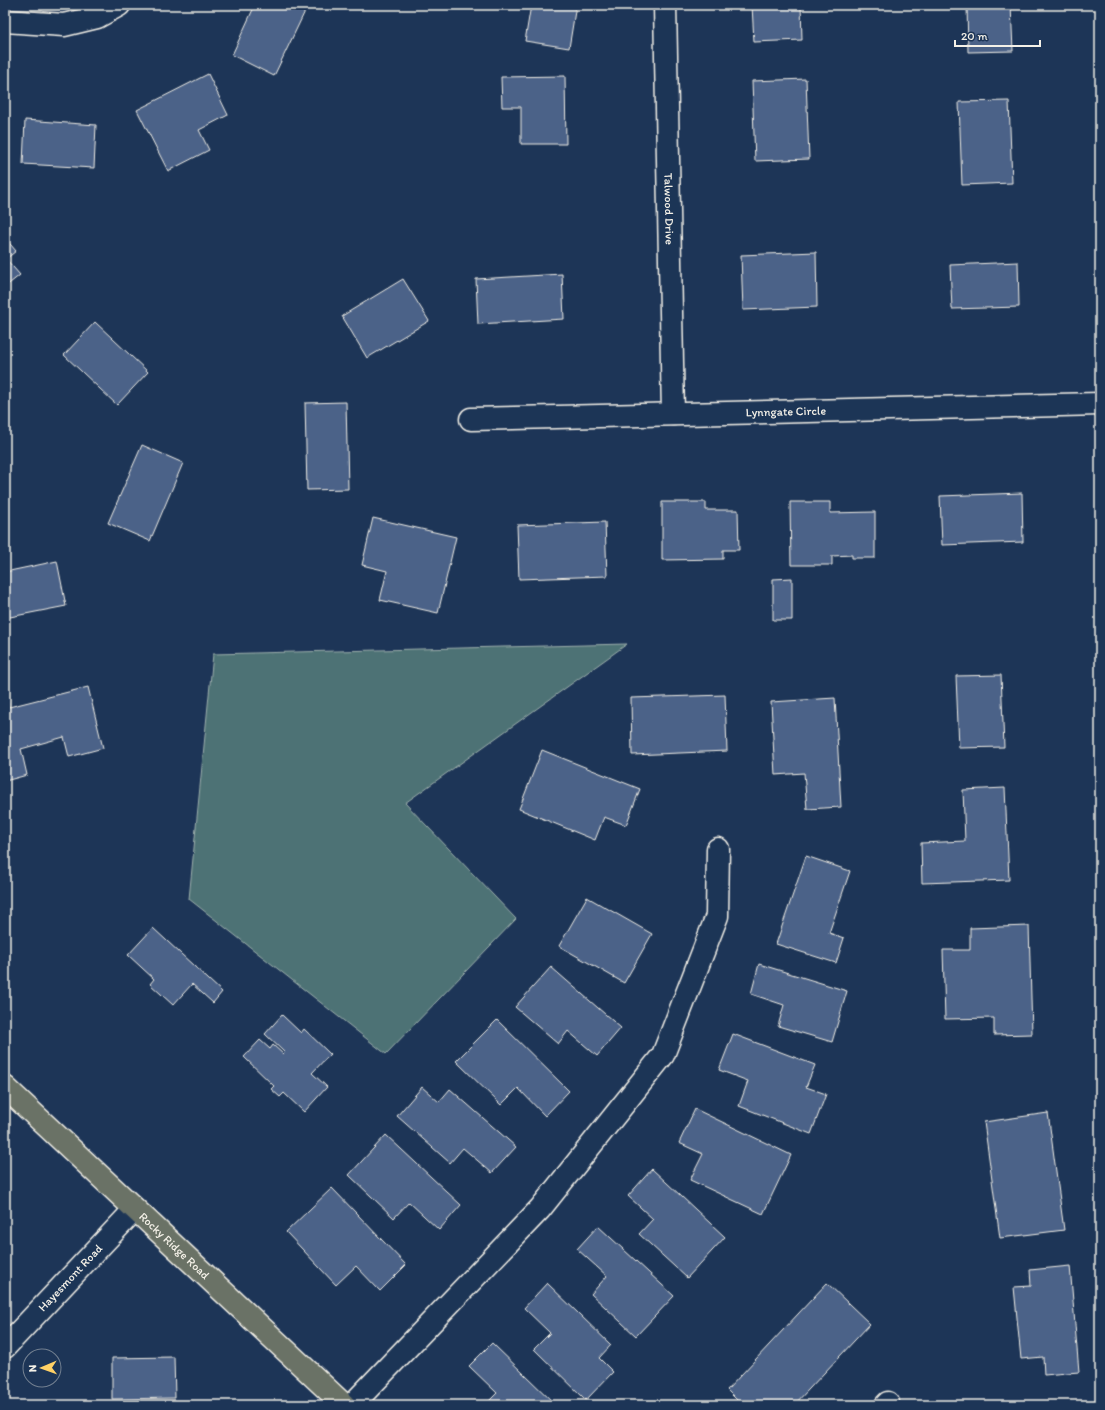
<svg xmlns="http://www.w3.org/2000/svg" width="1105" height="1410" viewBox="0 0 1105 1410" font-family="Itim,sans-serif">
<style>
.green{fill:#4d7274;stroke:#a0b2ae}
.building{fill:#4b6288;stroke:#f4f1e8}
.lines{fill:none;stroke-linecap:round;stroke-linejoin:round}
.minor-casing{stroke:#f4f1e8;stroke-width:25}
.major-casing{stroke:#f4f1e8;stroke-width:25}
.minor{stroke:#1d3557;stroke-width:22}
.major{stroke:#6a7266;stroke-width:22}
.labels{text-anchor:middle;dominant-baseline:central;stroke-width:3.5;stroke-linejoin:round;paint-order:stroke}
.street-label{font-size:12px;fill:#f4f1e8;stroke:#1d3557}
</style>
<rect width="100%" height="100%" fill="#1d3557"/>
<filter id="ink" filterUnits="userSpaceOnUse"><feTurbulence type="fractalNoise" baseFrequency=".025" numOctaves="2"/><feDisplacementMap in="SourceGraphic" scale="8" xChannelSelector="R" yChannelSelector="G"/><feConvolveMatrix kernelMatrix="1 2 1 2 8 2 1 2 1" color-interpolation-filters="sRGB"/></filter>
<g filter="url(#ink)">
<polygon class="green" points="627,644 405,803 516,919 386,1054 189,899 213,654"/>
<g class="building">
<polygon points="255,5 308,5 274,76 232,55"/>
<polygon points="531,5 576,5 569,48 525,41"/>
<polygon points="752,5 801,5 802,40 754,42"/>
<polygon points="967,5 1011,5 1013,51 968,52"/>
<polygon points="208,74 228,115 199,130 209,150 168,171 137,110"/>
<polygon points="565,76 566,144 521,144 521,107 502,107 501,77"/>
<polygon points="806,79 809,159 755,161 752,81"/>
<polygon points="1009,101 1012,183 962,185 959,102"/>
<polygon points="25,120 96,125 94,168 23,164"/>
<polygon points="5,238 16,251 6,259 20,275 5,287"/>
<polygon points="816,252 817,307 743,310 741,255"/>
<polygon points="1018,262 1019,307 952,309 950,265"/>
<polygon points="562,274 564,319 478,324 476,279"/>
<polygon points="403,279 429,321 367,358 342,316"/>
<polygon points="95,322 148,372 117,405 64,355"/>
<polygon points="346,402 348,489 307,490 305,403"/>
<polygon points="142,445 183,463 150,541 108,523"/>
<polygon points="1022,493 1023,542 942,545 940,496"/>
<polygon points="662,502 706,502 706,510 738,510 739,550 723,550 723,559 662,560"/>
<polygon points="790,502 830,502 830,513 875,512 875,558 852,558 852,555 832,556 832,565 791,565"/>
<polygon points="373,518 456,537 438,613 380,600 387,571 362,565"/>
<polygon points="605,522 607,576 519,579 517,525"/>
<polygon points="57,561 66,606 5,618 5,572"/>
<polygon points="792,578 792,620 773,620 773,579"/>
<polygon points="1001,675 1004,747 959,748 956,676"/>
<polygon points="88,687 103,748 69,757 64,737 21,749 27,775 5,781 5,691 9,707"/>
<polygon points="725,695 727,751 632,755 631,698"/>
<polygon points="835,698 841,807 807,809 804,773 775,775 771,702"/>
<polygon points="542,750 640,789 626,825 604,817 595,840 519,809"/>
<polygon points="1005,788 1009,880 922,883 921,843 965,841 963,790"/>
<polygon points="806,856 850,871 829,933 844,938 836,963 776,944"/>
<polygon points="587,897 652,934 624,983 559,946"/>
<polygon points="1029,926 1032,1034 994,1035 994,1018 945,1019 943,950 970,950 970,928"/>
<polygon points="153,928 222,992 213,1003 192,984 173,1005 150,984 154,979 128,955"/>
<polygon points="759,964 847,991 832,1042 778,1026 784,1005 751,994"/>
<polygon points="551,967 621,1028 597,1056 568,1031 558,1044 515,1007"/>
<polygon points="282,1015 301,1033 304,1029 330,1054 312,1073 327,1087 304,1112 284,1093 280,1097 271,1089 274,1086 244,1057 260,1040 270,1049 273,1045 283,1054 284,1052 265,1034"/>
<polygon points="497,1020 569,1091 545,1116 518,1088 501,1105 456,1061"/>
<polygon points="733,1034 815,1065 806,1087 826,1094 811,1134 739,1106 748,1081 719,1070"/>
<polygon points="422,1087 439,1102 450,1089 516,1147 492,1173 463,1148 450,1163 397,1116"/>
<polygon points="695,1109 791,1155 763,1214 690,1180 703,1154 679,1143"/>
<polygon points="1048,1113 1064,1230 1000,1238 984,1122"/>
<polygon points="386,1135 461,1205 439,1230 409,1202 394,1218 349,1175"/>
<polygon points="652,1169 725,1237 687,1278 639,1234 653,1219 628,1196"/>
<polygon points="332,1188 406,1265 380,1291 356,1266 336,1285 286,1232"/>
<polygon points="598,1226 674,1296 636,1336 591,1294 607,1276 577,1249"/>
<polygon points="1070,1266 1079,1372 1044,1375 1043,1357 1021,1359 1014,1287 1031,1286 1030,1270"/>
<polygon points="547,1283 611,1345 599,1358 613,1372 586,1400 534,1349 550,1333 524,1308"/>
<polygon points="827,1283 870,1324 794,1405 742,1405 727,1390"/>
<polygon points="492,1343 556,1405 485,1405 497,1393 469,1366"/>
<polygon points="174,1357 175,1398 112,1399 112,1358"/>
</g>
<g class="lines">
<defs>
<g id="minor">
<path id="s1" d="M665,5L673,414"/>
<polyline points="5,21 64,25 97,17 119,5"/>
<path id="s2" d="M471,419L1100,404"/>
<path id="s3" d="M5,1347L135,1209"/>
<polyline points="352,1405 540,1209 663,1055 717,916 718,849"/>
<polyline points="886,1405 888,1403"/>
</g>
<g id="major">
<path id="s4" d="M5,1087L344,1405"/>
</g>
</defs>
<use href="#minor" class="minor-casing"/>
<use href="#major" class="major-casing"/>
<use href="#minor" class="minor"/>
<use href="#major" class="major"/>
</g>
</g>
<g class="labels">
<g class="street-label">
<text stroke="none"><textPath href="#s1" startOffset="204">Talwood Drive</textPath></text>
<text stroke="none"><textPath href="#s2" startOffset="315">Lynngate Circle</textPath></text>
<text stroke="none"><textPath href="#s4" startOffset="232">Rocky Ridge Road</textPath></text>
<text stroke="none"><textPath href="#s3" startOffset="95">Hayesmont Road</textPath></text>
</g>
</g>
<rect width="1105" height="1410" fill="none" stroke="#1d3557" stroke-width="20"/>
<rect x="10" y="10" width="1085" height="1390" fill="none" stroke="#f4f1e8" stroke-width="1.5" filter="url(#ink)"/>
<g transform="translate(42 1368) rotate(268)"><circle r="19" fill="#1d3557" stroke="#738091"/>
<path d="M0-3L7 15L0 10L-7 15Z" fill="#ffd166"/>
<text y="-6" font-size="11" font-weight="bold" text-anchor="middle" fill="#f4f1e8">N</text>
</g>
<path d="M955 40v6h85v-6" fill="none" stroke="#f4f1e8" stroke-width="2"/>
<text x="961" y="40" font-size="12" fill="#f4f1e8" stroke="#1d3557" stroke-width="3" paint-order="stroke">20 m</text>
</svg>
